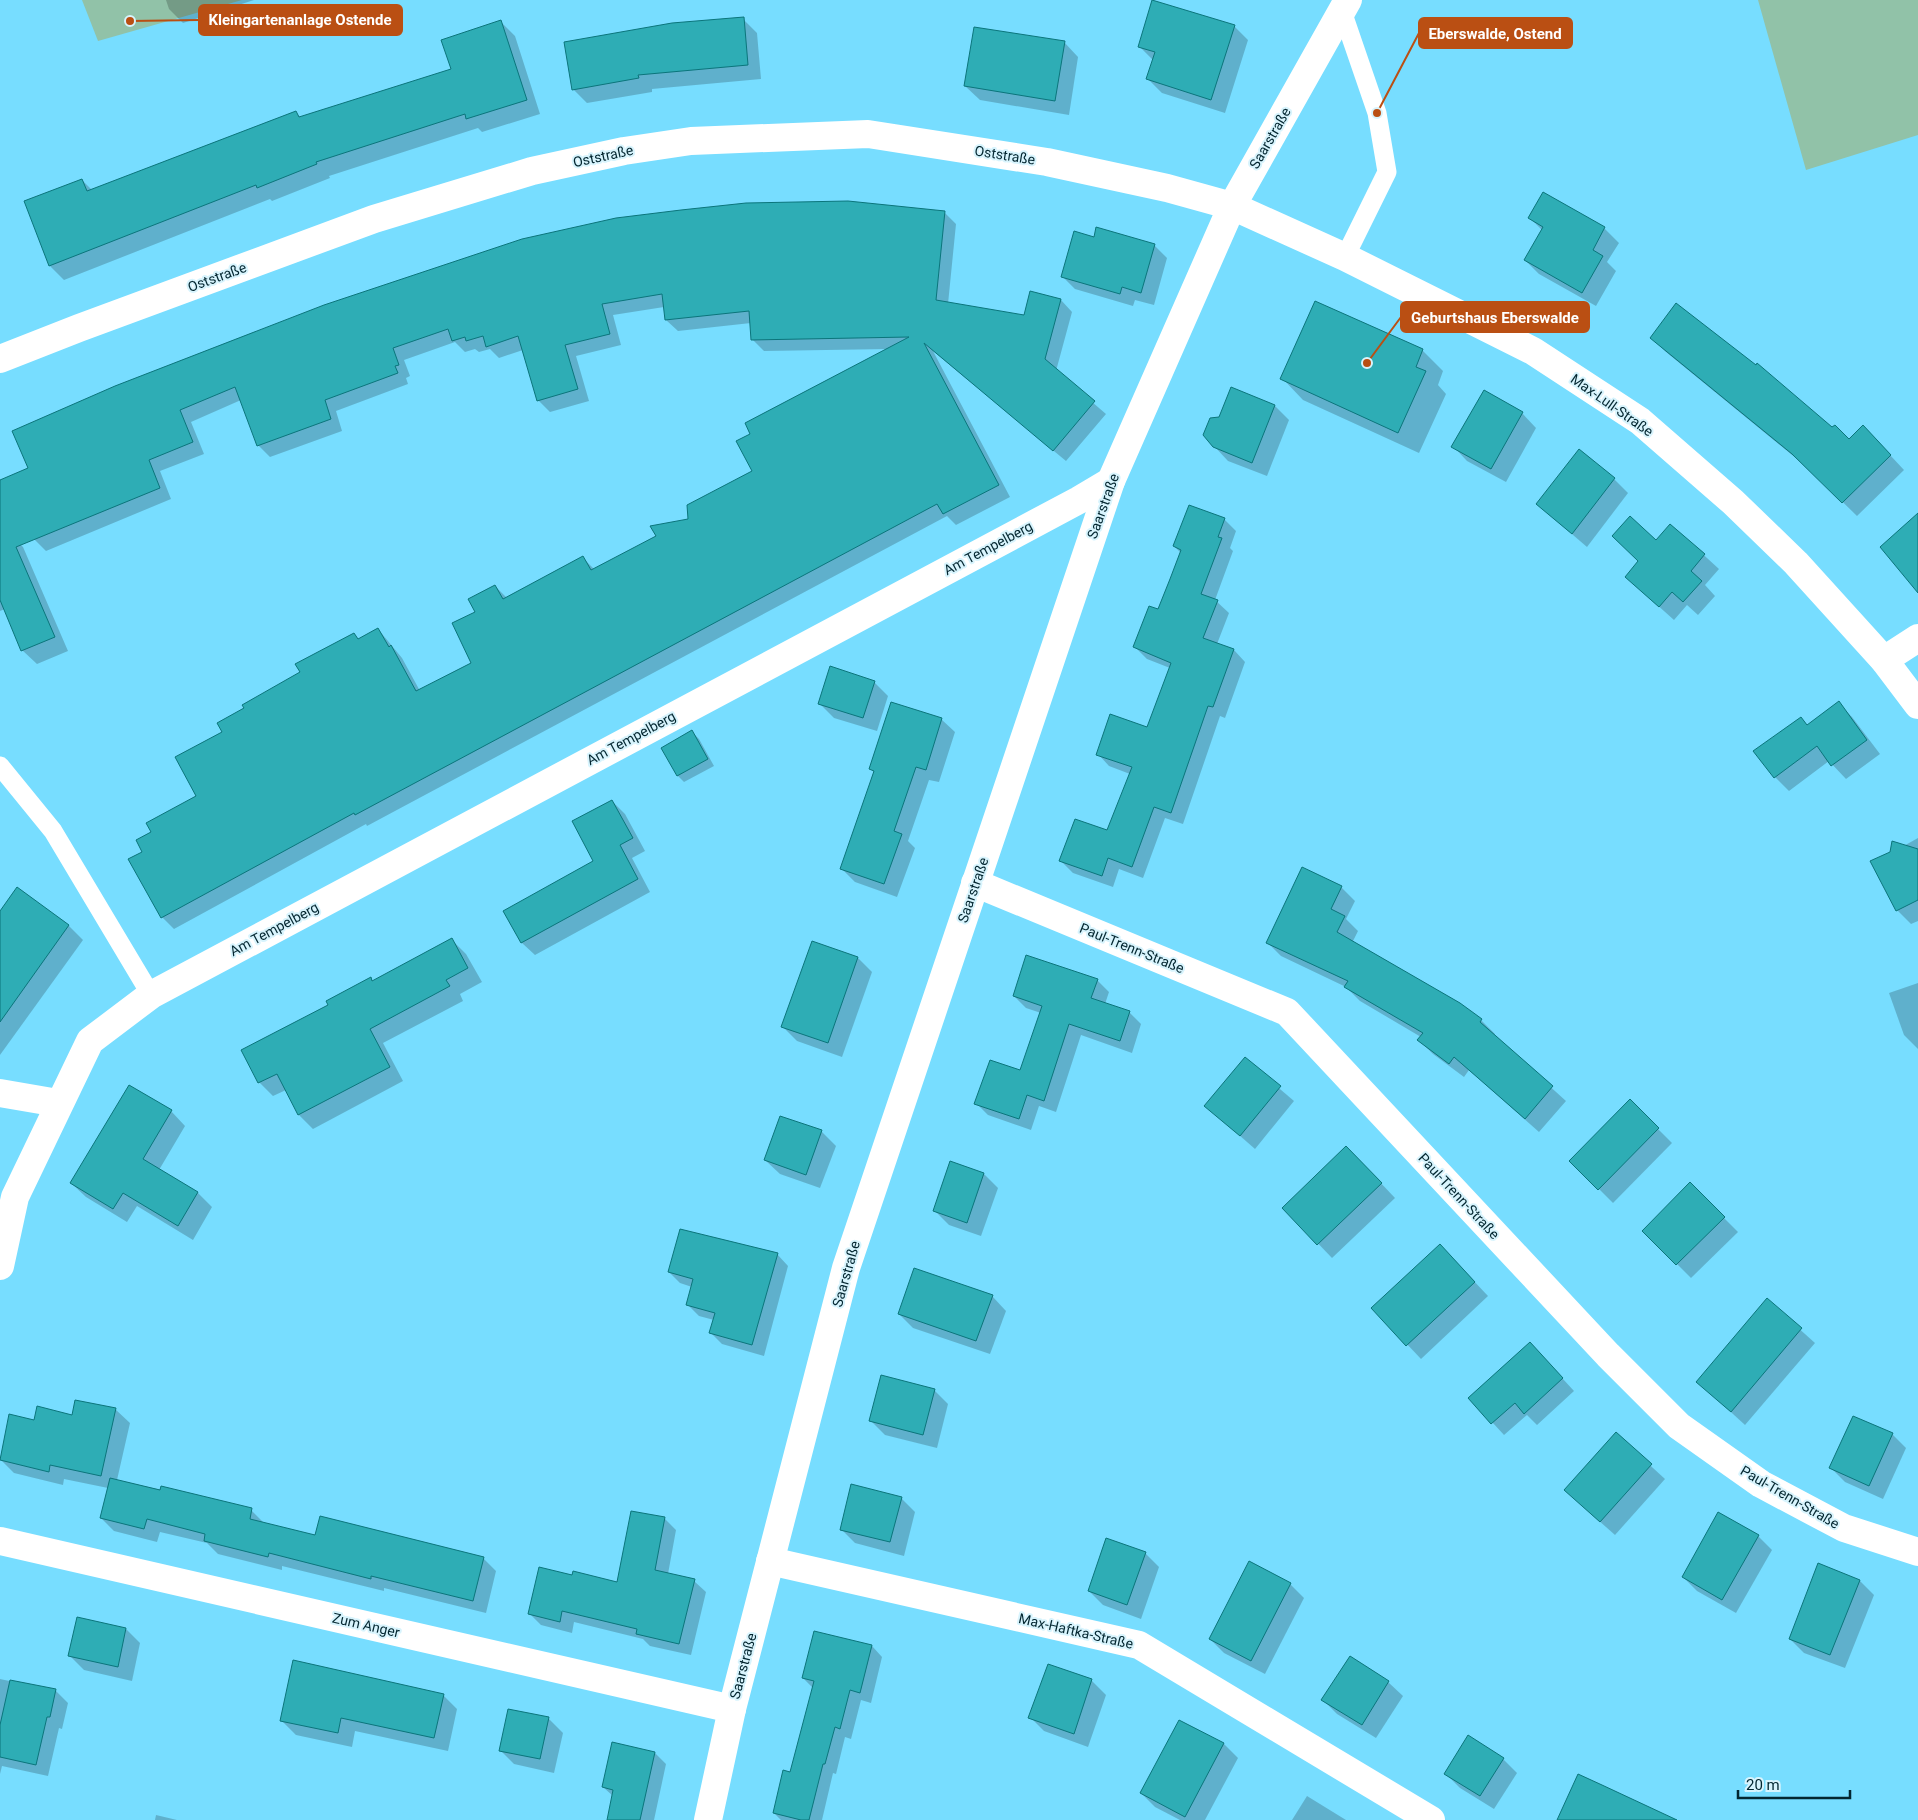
<svg xmlns="http://www.w3.org/2000/svg" width="1918" height="1820" viewBox="0 0 1918 1820" font-family="Roboto,sans-serif">
<style>
.green{fill:#91c2a8}
.shadow{fill:#0003}
.building{fill:#2eadb5;stroke:#0b757b}
.lines{fill:none;stroke-linecap:round;stroke-linejoin:round}
.service{stroke:#fff;stroke-width:19}
.minor{stroke:#fff;stroke-width:28}
.labels{text-anchor:middle;dominant-baseline:central;stroke-width:4;stroke-linejoin:round;paint-order:stroke}
.street-label{font-size:14px;fill:#032630;stroke:#d8f4fd}
.leader{fill:none;stroke:#ba4f13;stroke-width:2}
.callout-dot{fill:#ba4f13;stroke:#d8f4fd;stroke-width:2}
.callout{fill:#ba4f13;stroke:#ba4f13;stroke-width:2}
.callout-label{font-size:15px;text-anchor:middle;font-weight:bold;fill:#fff}
</style>
<rect width="100%" height="100%" fill="#7df"/>
<g class="green">
<polygon points="82,0 242,0 98,41"/>
<polygon points="1758,0 1918,0 1918,135 1806,170"/>
</g>
<g class="shadow">
<polygon points="166,0 254,0 183,23 169,9"/>
<polygon points="743,19 757,33 761,79 652,89 652,92 587,103 573,89"/>
<polygon points="501,22 515,36 540,114 482,132 478,128 329,176 330,178 272,201 270,199 64,280 50,266 26,202 82,180 93,191 296,113 301,118 452,70"/>
<polygon points="1234,26 1248,40 1225,113 1162,93 1148,79 1153,60 1139,46"/>
<polygon points="1064,42 1078,57 1069,115 980,100 965,86"/>
<polygon points="1544,193 1604,228 1619,243 1607,262 1616,271 1596,306 1539,274 1525,260 1542,230 1530,218"/>
<polygon points="944,212 956,224 948,304 1025,317 1061,300 1072,312 1056,371 1106,414 1066,461 933,351 1010,497 956,525 947,516 395,811 367,826 366,824 174,929 162,917 144,852 153,833 197,797 223,733 246,709 302,673 354,634 359,640 378,629 402,658 420,691 472,663 477,613 495,586 507,598 583,558 595,570 689,520 754,472 889,349 764,351 752,339 751,323 678,331 666,320 664,307 613,315 621,345 576,356 589,401 550,412 538,400 523,350 499,358 490,349 479,352 475,349 465,352 455,342 404,360 410,376 406,378 408,384 336,411 342,431 270,457 258,445 241,400 191,422 204,454 160,471 171,499 46,551 34,539 29,469 116,387"/>
<polygon points="1094,239 1154,245 1167,258 1154,305 1135,300 1133,306 1075,289 1062,276"/>
<polygon points="1652,338 1832,429 1849,441 1877,441 1904,470 1857,516 1808,468 1666,352"/>
<polygon points="1422,350 1443,371 1438,385 1446,394 1419,453 1303,400 1282,378"/>
<polygon points="1484,391 1522,413 1536,428 1506,482 1467,461 1453,446"/>
<polygon points="1275,406 1289,420 1267,476 1228,461 1214,446 1220,418"/>
<polygon points="1614,479 1628,493 1587,547 1537,504"/>
<polygon points="1224,519 1236,531 1230,548 1233,551 1215,600 1229,613 1217,644 1234,650 1245,662 1225,718 1220,716 1183,824 1165,818 1143,878 1119,869 1113,887 1073,873 1061,861 1108,832 1130,774 1109,766 1098,754 1148,729 1170,668 1147,659 1135,647 1159,611 1181,553 1174,546"/>
<polygon points="1671,525 1719,569 1705,585 1715,596 1698,615 1687,605 1674,620 1626,577"/>
<polygon points="9,533 23,547 68,651 37,664 22,650 5,609 0,611 0,537"/>
<polygon points="874,682 888,696 877,731 834,718 820,704"/>
<polygon points="1838,703 1852,717 1880,754 1846,779 1829,761 1789,791 1775,777 1801,718 1808,726"/>
<polygon points="941,719 955,732 939,782 929,780 908,841 915,848 897,897 855,882 842,869 875,773 871,769"/>
<polygon points="692,732 699,739 714,766 684,782 678,776 663,748"/>
<polygon points="612,801 625,814 645,851 632,858 650,892 535,955 522,943 505,911 595,861"/>
<polygon points="1918,838 1918,921 1911,924 1897,910 1891,853"/>
<polygon points="1341,887 1355,901 1346,919 1358,931 1352,943 1460,1004 1481,1020 1495,1034 1494,1036 1566,1101 1539,1132 1469,1070 1464,1077 1433,1054 1419,1040 1421,1037 1360,1001 1346,987 1281,956 1267,942"/>
<polygon points="17,889 69,926 83,940 0,1055 0,913"/>
<polygon points="452,940 466,954 482,982 460,994 463,1001 383,1043 403,1081 313,1129 299,1115 286,1090 273,1096 259,1082 370,978 373,982"/>
<polygon points="812,943 858,958 872,972 842,1057 797,1041 783,1027"/>
<polygon points="1097,980 1109,992 1105,1004 1129,1012 1141,1024 1132,1053 1081,1035 1056,1112 1039,1106 1031,1130 988,1115 976,1103 1021,1072 1041,1013 1026,1008 1014,996"/>
<polygon points="1918,983 1918,1049 1904,1035 1889,993"/>
<polygon points="1245,1059 1294,1101 1255,1149 1206,1106"/>
<polygon points="129,1086 171,1111 185,1126 159,1170 198,1193 212,1207 193,1240 137,1206 127,1222 86,1197 71,1183"/>
<polygon points="1630,1101 1672,1143 1613,1203 1571,1161"/>
<polygon points="781,1117 822,1132 836,1146 820,1188 780,1174 765,1160"/>
<polygon points="1360,1161 1395,1198 1332,1258 1284,1208"/>
<polygon points="951,1163 984,1174 998,1188 981,1236 949,1225 935,1211"/>
<polygon points="1690,1184 1738,1232 1691,1278 1644,1231"/>
<polygon points="777,1254 788,1266 764,1356 722,1344 711,1333 714,1320 699,1316 687,1304 692,1287 680,1283 669,1272"/>
<polygon points="1454,1260 1488,1296 1421,1359 1373,1308"/>
<polygon points="992,1296 1006,1311 990,1354 913,1328 899,1314"/>
<polygon points="1767,1300 1815,1343 1745,1425 1698,1382"/>
<polygon points="1541,1355 1574,1391 1537,1425 1527,1415 1504,1435 1470,1398"/>
<polygon points="934,1390 948,1404 937,1448 885,1435 871,1421"/>
<polygon points="115,1409 130,1423 117,1480 251,1510 264,1523 316,1536 483,1558 496,1571 486,1613 384,1588 384,1591 282,1566 282,1570 218,1554 207,1543 160,1532 157,1542 114,1531 101,1518 108,1488 64,1479 63,1485 14,1473 0,1459 10,1415 35,1422"/>
<polygon points="1616,1434 1665,1479 1615,1535 1580,1504"/>
<polygon points="1892,1434 1906,1448 1883,1499 1845,1482 1831,1468"/>
<polygon points="901,1498 915,1512 904,1556 855,1543 841,1529"/>
<polygon points="664,1518 676,1530 668,1574 694,1581 706,1592 691,1655 650,1646 643,1639 574,1622 572,1633 541,1625 529,1613 573,1577 618,1583"/>
<polygon points="1758,1536 1772,1550 1736,1613 1697,1591 1683,1577"/>
<polygon points="1145,1553 1159,1567 1141,1619 1103,1605 1089,1591"/>
<polygon points="1860,1581 1874,1595 1845,1668 1804,1653 1790,1639"/>
<polygon points="1290,1584 1304,1598 1265,1674 1224,1653 1210,1639"/>
<polygon points="126,1629 140,1643 132,1681 84,1670 70,1656"/>
<polygon points="872,1646 882,1657 871,1703 861,1700 851,1739 845,1737 836,1774 833,1773 822,1820 781,1820 774,1813 791,1774 813,1688 803,1678"/>
<polygon points="1350,1658 1388,1682 1403,1696 1376,1738 1337,1714 1323,1700"/>
<polygon points="1048,1665 1092,1681 1106,1695 1088,1747 1044,1731 1030,1717"/>
<polygon points="0,1679 56,1691 68,1703 62,1729 59,1728 48,1776 2,1766 0,1774"/>
<polygon points="443,1695 457,1709 448,1751 355,1731 352,1747 296,1735 282,1721"/>
<polygon points="549,1719 563,1733 554,1773 514,1764 500,1750"/>
<polygon points="1180,1721 1224,1744 1238,1758 1205,1820 1180,1820 1155,1807 1141,1793"/>
<polygon points="655,1753 666,1764 654,1820 608,1820 613,1796 603,1787"/>
<polygon points="1503,1759 1517,1773 1494,1809 1460,1788 1446,1774"/>
<polygon points="1307,1796 1346,1820 1292,1820"/>
<polygon points="156,1815 177,1820 155,1820"/>
</g>
<g class="building">
<polygon points="1152,0 1235,25 1211,100 1146,79 1155,52 1138,47"/>
<polygon points="744,17 748,65 638,75 639,78 572,90 564,42 672,23"/>
<polygon points="501,20 527,100 466,119 465,114 316,162 317,164 257,188 256,185 49,266 24,201 82,179 87,191 296,111 299,117 451,69 441,40"/>
<polygon points="974,27 1065,41 1055,101 964,86"/>
<polygon points="1543,192 1605,227 1593,250 1603,256 1582,293 1524,260 1543,227 1528,218"/>
<polygon points="848,201 945,211 936,300 1024,315 1030,291 1061,299 1045,359 1095,401 1053,451 924,343 999,485 943,514 937,504 383,800 355,815 354,813 161,918 128,859 142,852 136,840 151,832 146,823 196,796 175,757 222,732 217,723 244,708 242,705 300,672 295,664 354,633 358,639 378,628 389,647 391,645 416,691 471,663 452,623 475,612 468,599 495,585 503,599 583,556 591,570 656,536 650,526 688,519 687,505 752,471 736,441 750,434 745,423 909,337 751,340 749,311 665,320 662,294 602,304 610,334 565,345 578,389 537,401 518,336 486,347 483,336 466,341 465,337 452,341 448,329 393,348 399,365 395,366 398,373 325,400 331,419 257,446 235,387 180,410 193,442 149,460 160,488 16,547 55,637 21,651 0,600 0,480 28,468 12,431 115,386 324,305 522,239 616,218 681,210 746,203"/>
<polygon points="1096,227 1155,244 1141,293 1122,287 1120,294 1061,277 1074,231 1094,237"/>
<polygon points="1315,301 1423,349 1416,367 1426,371 1398,433 1280,379"/>
<polygon points="1676,303 1756,365 1757,363 1832,427 1835,425 1849,439 1863,425 1891,455 1842,503 1792,454 1650,338"/>
<polygon points="1231,387 1275,405 1252,463 1213,447 1203,435 1210,418 1219,417"/>
<polygon points="1484,390 1523,412 1491,469 1451,447"/>
<polygon points="1579,449 1615,478 1572,534 1536,504"/>
<polygon points="1189,505 1225,518 1218,537 1222,538 1201,594 1218,600 1203,638 1234,649 1213,707 1208,706 1171,813 1154,807 1132,867 1108,858 1102,876 1059,861 1075,819 1107,830 1132,767 1096,755 1110,714 1147,727 1171,663 1133,647 1149,606 1158,609 1170,579 1181,550 1173,546"/>
<polygon points="1918,513 1918,593 1880,547"/>
<polygon points="1630,516 1656,540 1670,524 1705,554 1691,571 1702,581 1683,602 1672,592 1659,607 1625,577 1638,561 1612,536"/>
<polygon points="830,666 875,681 863,718 818,704"/>
<polygon points="1839,701 1867,740 1831,766 1817,746 1774,778 1753,751 1801,717 1807,725"/>
<polygon points="891,702 942,718 926,770 916,767 894,831 902,834 884,884 840,869 874,771 869,769"/>
<polygon points="692,730 708,759 677,776 661,748"/>
<polygon points="612,800 633,838 620,845 638,879 521,943 503,911 593,861 572,821"/>
<polygon points="1892,841 1918,849 1918,900 1896,911 1870,861 1890,852"/>
<polygon points="1302,867 1342,886 1331,909 1345,916 1337,932 1460,1003 1482,1019 1480,1022 1553,1086 1525,1119 1454,1057 1449,1064 1417,1040 1423,1033 1344,987 1348,981 1266,943"/>
<polygon points="17,887 69,925 0,1022 0,911"/>
<polygon points="452,938 468,968 446,980 450,986 370,1029 390,1067 298,1115 277,1074 258,1083 241,1050 328,1005 326,1001 371,977 372,981"/>
<polygon points="812,941 858,957 828,1043 781,1027"/>
<polygon points="1026,955 1098,979 1091,998 1130,1011 1120,1041 1069,1024 1044,1101 1027,1095 1019,1119 974,1104 990,1060 1020,1070 1042,1006 1013,996"/>
<polygon points="1245,1057 1281,1086 1240,1136 1204,1106"/>
<polygon points="129,1085 172,1110 143,1159 198,1192 178,1226 123,1193 113,1209 70,1183"/>
<polygon points="1630,1099 1659,1128 1598,1190 1569,1161"/>
<polygon points="780,1116 822,1130 806,1175 764,1160"/>
<polygon points="1346,1146 1382,1183 1317,1245 1282,1208"/>
<polygon points="950,1161 984,1173 967,1223 933,1211"/>
<polygon points="1690,1182 1725,1217 1676,1265 1642,1231"/>
<polygon points="680,1229 778,1253 752,1345 709,1333 715,1313 686,1305 693,1279 668,1272"/>
<polygon points="1440,1244 1475,1282 1406,1346 1371,1308"/>
<polygon points="914,1268 993,1295 976,1341 898,1314"/>
<polygon points="1767,1298 1802,1328 1731,1412 1696,1382"/>
<polygon points="1530,1342 1563,1378 1524,1414 1515,1403 1491,1424 1468,1398"/>
<polygon points="881,1375 935,1389 923,1435 869,1421"/>
<polygon points="75,1400 116,1408 101,1476 50,1465 49,1472 0,1460 9,1414 34,1420 37,1406 72,1415"/>
<polygon points="1853,1416 1893,1433 1869,1486 1829,1468"/>
<polygon points="1616,1432 1652,1464 1600,1522 1564,1490"/>
<polygon points="110,1478 160,1490 161,1486 252,1508 250,1519 315,1535 320,1516 484,1557 473,1601 371,1576 371,1579 269,1553 268,1557 204,1541 205,1534 147,1519 144,1529 100,1518"/>
<polygon points="851,1484 902,1497 890,1542 840,1530"/>
<polygon points="631,1511 665,1517 655,1570 695,1579 679,1644 636,1634 637,1629 562,1611 560,1622 528,1614 539,1567 572,1575 573,1571 617,1582"/>
<polygon points="1718,1512 1759,1535 1722,1600 1682,1577"/>
<polygon points="1106,1538 1146,1552 1127,1605 1088,1591"/>
<polygon points="1249,1561 1291,1583 1251,1661 1209,1639"/>
<polygon points="1818,1563 1860,1580 1830,1655 1789,1639"/>
<polygon points="77,1617 126,1628 118,1667 68,1656"/>
<polygon points="814,1631 872,1645 860,1693 850,1690 840,1729 835,1727 825,1764 823,1764 809,1820 801,1820 773,1813 783,1770 790,1772 814,1681 802,1678"/>
<polygon points="1350,1656 1389,1681 1362,1725 1321,1700"/>
<polygon points="293,1660 444,1694 434,1738 341,1718 338,1733 280,1721"/>
<polygon points="1048,1664 1092,1679 1074,1734 1028,1718"/>
<polygon points="10,1680 56,1689 50,1717 47,1717 36,1765 0,1757 0,1725"/>
<polygon points="508,1709 549,1717 540,1759 499,1751"/>
<polygon points="1179,1720 1224,1743 1185,1817 1140,1793"/>
<polygon points="1468,1735 1504,1758 1480,1796 1444,1774"/>
<polygon points="612,1742 655,1752 640,1820 607,1820 613,1790 602,1787"/>
<polygon points="1578,1774 1602,1785 1677,1820 1557,1820"/>
</g>
<g class="lines">
<g class="service">
<polyline points="1342,11 1377,113 1387,172 1345,257"/>
<polyline points="0,766 53,831 151,995"/>
</g>
<g class="minor">
<polyline points="0,359 79,328 374,219 532,171 624,151 691,141 868,134 1047,162 1167,188 1232,206 1345,257 1533,351 1640,421 1733,502 1796,563 1884,660 1918,705"/>
<polyline points="1884,660 1918,638"/>
<polyline points="975,883 1287,1012 1608,1355 1679,1426 1761,1484 1844,1528 1918,1552"/>
<polyline points="0,1093 58,1103"/>
<polyline points="0,1266 15,1197 90,1041 151,995 1079,500 1111,481"/>
<polyline points="0,1541 732,1709"/>
<polyline points="770,1561 1139,1645 1431,1820"/>
<polyline points="708,1820 732,1709 846,1268 1111,481 1232,206 1348,0"/>
</g>
</g>
<g class="labels">
<g class="street-label">
<text transform="translate(1270 138) rotate(-60)">Saarstraße</text>
<text transform="translate(1005 155) rotate(9)">Oststraße</text>
<text transform="translate(603 156) rotate(-12)">Oststraße</text>
<text transform="translate(217 277) rotate(-20)">Oststraße</text>
<text transform="translate(1612 405) rotate(35)">Max-Lull-Straße</text>
<text transform="translate(1103 506) rotate(-70)">Saarstraße</text>
<text transform="translate(988 548) rotate(-28)">Am Tempelberg</text>
<text transform="translate(631 738) rotate(-28)">Am Tempelberg</text>
<text transform="translate(973 890) rotate(-71)">Saarstraße</text>
<text transform="translate(274 929) rotate(-28)">Am Tempelberg</text>
<text transform="translate(1132 948) rotate(22)">Paul-Trenn-Straße</text>
<text transform="translate(1459 1196) rotate(47)">Paul-Trenn-Straße</text>
<text transform="translate(846 1274) rotate(-74)">Saarstraße</text>
<text transform="translate(1790 1497) rotate(30)">Paul-Trenn-Straße</text>
<text transform="translate(366 1625) rotate(13)">Zum Anger</text>
<text transform="translate(1076 1631) rotate(13)">Max-Haftka-Straße</text>
<text transform="translate(743 1666) rotate(-75)">Saarstraße</text>
</g>
</g>
<path class="leader" d="M130 21L199 20M1377 113L1419 33M1367 363L1401 317"/>
<g class="callout-dot">
<circle cx="130" cy="21" r="5"/>
<circle cx="1377" cy="113" r="5"/>
<circle cx="1367" cy="363" r="5"/>
</g>
<g class="callout">
<rect x="199" y="5" width="203" height="30" rx="5"/>
<rect x="1419" y="18" width="153" height="30" rx="5"/>
<rect x="1401" y="302" width="188" height="30" rx="5"/>
</g>
<g class="callout-label">
<text x="300" y="25">Kleingartenanlage Ostende</text>
<text x="1495" y="39">Eberswalde, Ostend</text>
<text x="1495" y="323">Geburtshaus Eberswalde</text>
</g>
<path d="M1738 1790v8h112v-8" fill="none" stroke="#032630" stroke-width="2.5"/>
<text x="1746" y="1790" font-size="15" fill="#032630" stroke="#d8f4fd" stroke-width="4" paint-order="stroke">20 m</text>
</svg>
